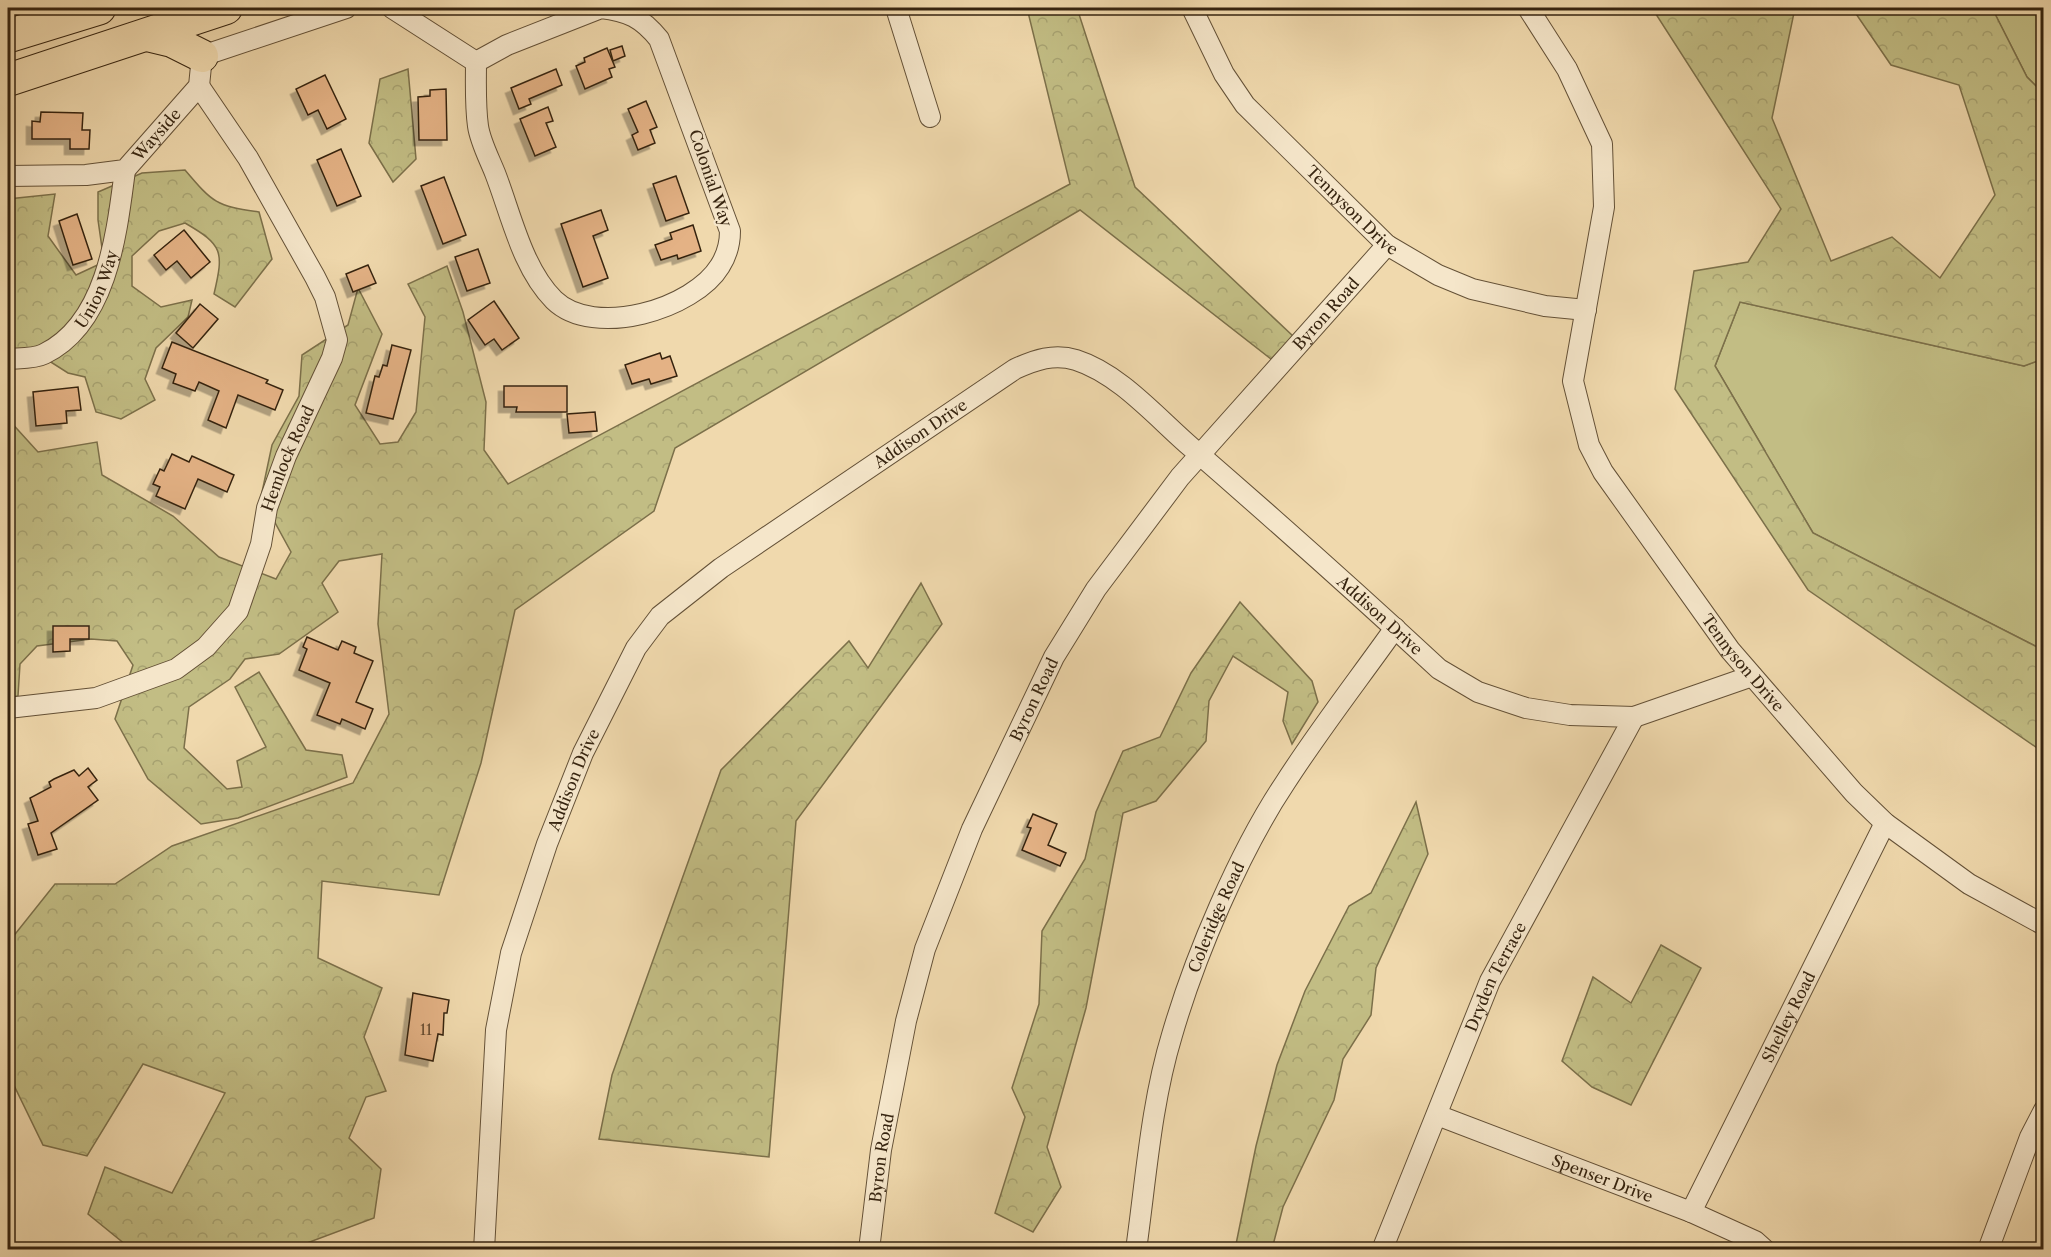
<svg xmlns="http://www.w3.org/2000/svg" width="2051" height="1257" viewBox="0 0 2051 1257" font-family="'Libre Caslon Text',serif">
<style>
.green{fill:#c2bd84;stroke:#7c704a;stroke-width:1.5}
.forest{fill:url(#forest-crowns);stroke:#7c704a;stroke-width:1.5}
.building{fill:#e4b285;stroke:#362410;stroke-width:1.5;filter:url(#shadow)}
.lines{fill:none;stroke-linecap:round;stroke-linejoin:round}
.minor-casing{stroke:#645137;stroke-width:22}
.primary-casing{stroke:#362410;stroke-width:34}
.motorway-casing{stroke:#362410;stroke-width:35}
.path{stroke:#362410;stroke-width:3;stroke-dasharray:1.5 3;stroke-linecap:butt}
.minor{stroke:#f5e6ca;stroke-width:20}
.primary{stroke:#f0d9ad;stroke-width:32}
.motorway{stroke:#f0d9ad;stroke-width:33}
.labels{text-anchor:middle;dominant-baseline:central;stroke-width:4.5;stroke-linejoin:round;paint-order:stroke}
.number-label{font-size:14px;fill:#62482d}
.street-label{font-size:16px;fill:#362410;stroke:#f5e6ca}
</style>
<defs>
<pattern id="forest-crowns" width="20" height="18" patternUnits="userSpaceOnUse" patternTransform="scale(1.5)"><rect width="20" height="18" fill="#c2bd84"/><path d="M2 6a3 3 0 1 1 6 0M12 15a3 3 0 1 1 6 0" fill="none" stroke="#a7a271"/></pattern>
<filter id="shadow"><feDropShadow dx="-5.5" dy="5.5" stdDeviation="0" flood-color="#0004"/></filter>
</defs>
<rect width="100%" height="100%" fill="#f0d9ad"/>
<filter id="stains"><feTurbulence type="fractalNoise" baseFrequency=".00333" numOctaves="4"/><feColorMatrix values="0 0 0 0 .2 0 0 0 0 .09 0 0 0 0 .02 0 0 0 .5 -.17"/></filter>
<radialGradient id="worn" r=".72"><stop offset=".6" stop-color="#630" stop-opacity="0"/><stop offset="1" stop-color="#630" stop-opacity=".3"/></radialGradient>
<g class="green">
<polygon points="1992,8 2043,8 2043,93 2027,77"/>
<polygon points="1740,302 2024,366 2043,359 2043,650 1813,533 1770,460 1763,456 1765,451 1715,366"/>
</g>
<g class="forest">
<polygon points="1027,8 1077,8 1135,187 1294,337 1271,359 1080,210 675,448 654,511 515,610 481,763 439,895 322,881 318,958 382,988 364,1037 386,1091 366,1097 349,1138 381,1169 374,1218 291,1249 131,1249 88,1214 105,1167 172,1193 225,1093 143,1064 87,1156 43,1145 8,1073 8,943 55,884 115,884 172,846 353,783 389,714 378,624 382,554 339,561 322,583 338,612 279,654 245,659 230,679 189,707 184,748 227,789 242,787 237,761 266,747 235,687 259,672 306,750 342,755 347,777 238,818 201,824 148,779 115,719 133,665 117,641 91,639 37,646 20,664 18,696 8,698 8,419 38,452 97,442 102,475 173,516 219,557 276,579 291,552 261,497 272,445 299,396 302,355 348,325 358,288 382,334 355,405 380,444 398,442 416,412 425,317 408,284 447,266 463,312 486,402 484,450 508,484 1070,184"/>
<polygon points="1652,8 1795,8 1772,118 1831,261 1892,237 1940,278 1995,195 1959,85 1891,65 1852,8 1992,8 2027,77 2043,93 2043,359 2024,366 1740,302 1715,366 1813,533 2043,650 2043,752 1808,590 1675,389 1694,271 1748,262 1781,209"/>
<polygon points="408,69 416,159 393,182 369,143 380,79"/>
<path d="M185,170C213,203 216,206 259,212L272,259L235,307L214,294C224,251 223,245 185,223L159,231L132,256V286L161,307L192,300L188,317L156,348L145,379L155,400L121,419L96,412L85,377L68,373L32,350H8V199L55,194L48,236L76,275L104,262L98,220V192L142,173Z"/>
<polygon points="921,583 942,624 796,821 769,1157 599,1139 612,1075 721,770 849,641 868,668"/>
<polygon points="1240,602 1312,681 1318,702 1292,744 1283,721 1288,692 1233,656 1209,701 1206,741 1156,801 1123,813 1086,1008 1047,1147 1061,1187 1033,1232 995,1213 1025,1117 1012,1088 1039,1004 1042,931 1085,859 1096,812 1123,751 1160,737 1191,673"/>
<polygon points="1416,802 1428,854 1376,968 1371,1015 1343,1059 1334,1100 1283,1207 1272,1249 1235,1249 1256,1146 1277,1065 1305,991 1349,906 1371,893"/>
<polygon points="1661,945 1701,968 1631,1105 1592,1087 1562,1061 1593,977 1631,1003"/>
</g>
<g class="building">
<polygon points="622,46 625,56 613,61 610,50"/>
<polygon points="607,48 615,67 609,69 612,77 585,89 576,66 585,62 584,58"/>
<polygon points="556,69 562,85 529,99 531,104 519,109 511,88"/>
<polygon points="325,75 346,119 327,129 318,110 308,115 296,89"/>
<polygon points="446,89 447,140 419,140 418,97 430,96 430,90"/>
<polygon points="646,101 657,127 650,130 655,143 638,150 632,135 638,132 628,109"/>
<polygon points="548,107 553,121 546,123 556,147 535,156 520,119"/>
<polygon points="41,112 83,113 82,130 90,130 89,149 70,149 70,139 32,139 32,121 40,122"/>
<polygon points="341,149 361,196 337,206 317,160"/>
<polygon points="676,176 689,213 666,221 653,184"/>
<polygon points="444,177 466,235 443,244 421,186"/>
<polygon points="601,210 608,230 593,236 608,278 583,287 561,224"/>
<polygon points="77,214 92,259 73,265 59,221"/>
<polygon points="693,225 701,251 678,259 677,255 661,260 655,245 672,239 670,233"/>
<polygon points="184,230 210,262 191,278 177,261 166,270 154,255"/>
<polygon points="478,249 490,283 467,291 455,257"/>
<polygon points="368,265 376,283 353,292 346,274"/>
<polygon points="494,301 519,338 502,350 494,339 485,345 468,320"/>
<polygon points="200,304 218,319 193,348 176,333"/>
<polygon points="172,342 268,380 266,383 283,390 275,410 238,395 226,428 208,420 219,391 199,382 195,391 173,383 176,374 162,368"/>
<polygon points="392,345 411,350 393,419 366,413 375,376 379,377 383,365 387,366"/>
<polygon points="660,353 662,359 670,356 677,376 651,384 649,379 632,384 625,365"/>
<polygon points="504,386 567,386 567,412 516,412 517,407 504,407"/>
<polygon points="78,387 81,410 66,411 67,423 36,426 33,392"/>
<polygon points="595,412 597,431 569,433 567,414"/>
<polygon points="172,454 189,462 192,456 234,475 227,492 198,479 185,509 156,496 160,487 153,484 160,469 164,471"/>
<polygon points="53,626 89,626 89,639 70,639 70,651 53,652"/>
<polygon points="307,637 338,650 342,641 356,647 354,653 373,661 356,702 373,709 365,729 342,719 340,724 317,715 330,683 299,670 307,649 303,647"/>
<polygon points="88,768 97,780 88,787 98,800 51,833 57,849 38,855 28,824 38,821 30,798 51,787 49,782 54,779 74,770 79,776"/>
<polygon points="1033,814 1057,824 1048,845 1066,853 1060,866 1022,850 1031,828 1027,827"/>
<polygon points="413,993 449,1000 447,1013 444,1013 443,1035 438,1034 433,1061 405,1055"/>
</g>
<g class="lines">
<defs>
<g id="minor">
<polyline points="392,8 476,62"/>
<path d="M601,8C628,11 642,18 659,39L730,231C730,243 727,255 720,266C694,309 594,339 554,300C522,268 511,214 495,173C489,158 480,141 478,126C475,105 476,83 476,62L507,45Z"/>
<polyline points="896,8 930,117"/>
<path id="s1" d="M1192,8L1224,74L1245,105L1387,245L1438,275L1472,289L1545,306L1586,310"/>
<path id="s2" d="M1528,8L1567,69L1602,144L1604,207L1573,381L1589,445L1603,472L1730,650L1854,793L1885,823L1969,884L2044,925"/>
<path id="s3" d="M8,176L86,175L125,170L199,86L202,56L346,8"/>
<path id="s4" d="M8,359C18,358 34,359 44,354C108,323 117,231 125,170"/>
<path id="s5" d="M8,708L96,698L176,669L206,647L238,611L261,544L267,508L286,456L332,358L337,340L325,297L315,277L248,158L199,86"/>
<path id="s6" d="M1437,1115L1691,1212L1755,1241L1765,1250"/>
<path id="s7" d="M1691,1212L1885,823"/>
<path id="s8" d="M484,1250L496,1030L511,953L547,844L583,753L636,648L660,616L721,568L1015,369C1035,360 1054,353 1076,360C1120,374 1157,418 1192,448C1275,520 1358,594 1439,669L1478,692L1526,708L1570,715L1634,717L1752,676"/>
<path id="s9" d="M869,1250L881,1150L906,1021L925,949L972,829L1054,657L1096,589L1180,477L1387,245"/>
<path id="s10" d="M1136,1250C1146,1179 1151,1104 1172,1035C1195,956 1239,852 1285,783C1319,730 1358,680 1395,628"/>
<path id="s11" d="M1382,1250L1490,981L1634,717"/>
<polyline points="1988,1250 2030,1137 2044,1110"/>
</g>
<g id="primary">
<polyline points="147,35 172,41 202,56"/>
<polyline points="8,80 226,8"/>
</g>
<polyline id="motorway" points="8,36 99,8"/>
</defs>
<use href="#minor" class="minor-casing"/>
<use href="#primary" class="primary-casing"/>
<use href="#motorway" class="motorway-casing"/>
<polyline class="path" points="2031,8 2044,24"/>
<use href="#minor" class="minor"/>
<use href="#primary" class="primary"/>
<use href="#motorway" class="motorway"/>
</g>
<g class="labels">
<g class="number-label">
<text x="426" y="1030">11</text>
</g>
<g class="street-label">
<text stroke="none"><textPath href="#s3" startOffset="165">Wayside</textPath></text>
<text transform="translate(711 178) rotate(71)">Colonial Way</text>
<text stroke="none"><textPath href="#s1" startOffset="261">Tennyson Drive</textPath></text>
<text stroke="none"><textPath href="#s4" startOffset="123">Union Way</textPath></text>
<text stroke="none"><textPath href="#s9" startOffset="1065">Byron Road</textPath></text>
<text stroke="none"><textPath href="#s8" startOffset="987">Addison Drive</textPath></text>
<text stroke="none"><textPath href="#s5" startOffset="420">Hemlock Road</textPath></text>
<text stroke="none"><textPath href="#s8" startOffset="1563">Addison Drive</textPath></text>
<text stroke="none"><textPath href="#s2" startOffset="728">Tennyson Drive</textPath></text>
<text stroke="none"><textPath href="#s9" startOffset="579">Byron Road</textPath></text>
<text stroke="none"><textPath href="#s8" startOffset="483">Addison Drive</textPath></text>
<text stroke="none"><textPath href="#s10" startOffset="344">Coleridge Road</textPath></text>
<text stroke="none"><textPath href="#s11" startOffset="296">Dryden Terrace</textPath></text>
<text stroke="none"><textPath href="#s7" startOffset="218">Shelley Road</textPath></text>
<text stroke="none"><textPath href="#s9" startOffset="93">Byron Road</textPath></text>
<text stroke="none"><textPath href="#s6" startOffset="177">Spenser Drive</textPath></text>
</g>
</g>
<rect width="2051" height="1257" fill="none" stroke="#f0d9ad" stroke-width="30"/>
<rect x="9" y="9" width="2033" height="1239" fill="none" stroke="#362410" stroke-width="3"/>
<rect x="15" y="15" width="2021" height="1227" fill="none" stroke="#362410" stroke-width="1.5"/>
<rect width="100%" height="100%" filter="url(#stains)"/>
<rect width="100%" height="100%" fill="url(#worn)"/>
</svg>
